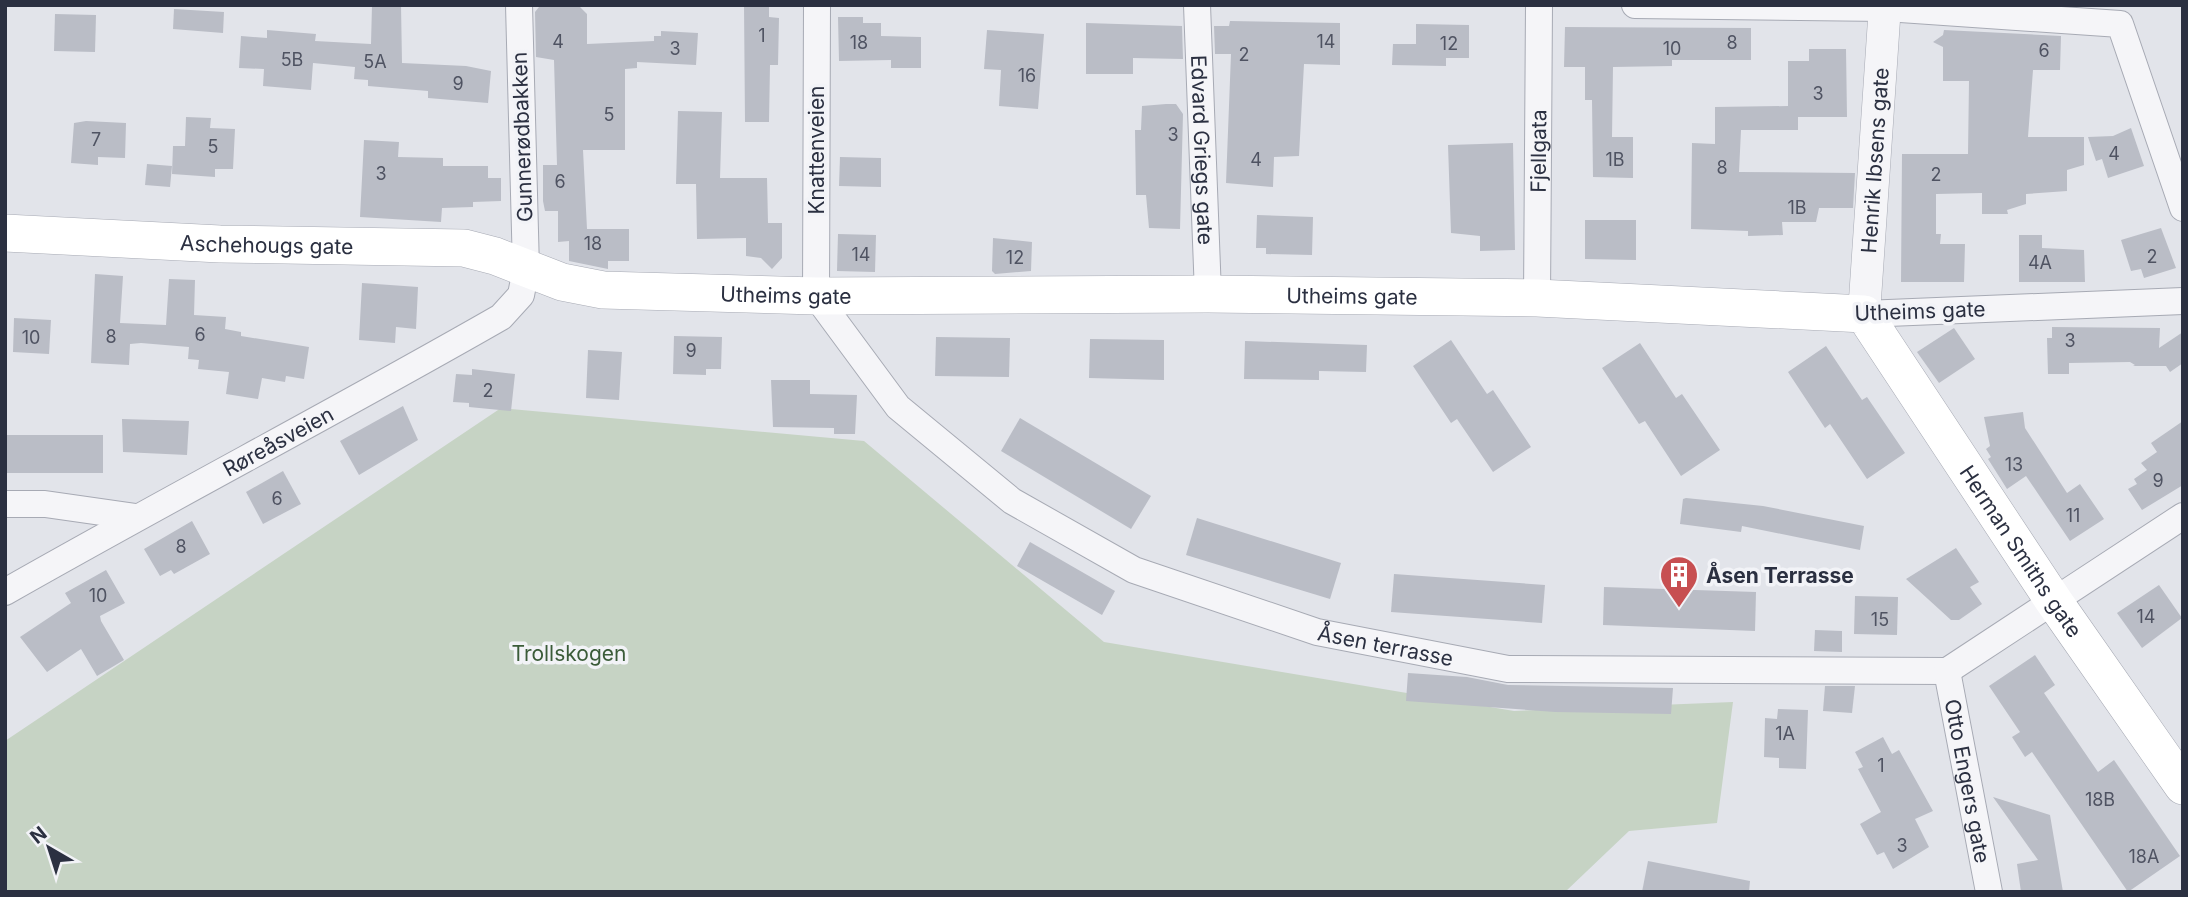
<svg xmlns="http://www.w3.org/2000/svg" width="2188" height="897" viewBox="0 0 2188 897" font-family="Inter,sans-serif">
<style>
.green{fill:#c6d3c4}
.building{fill:#babdc6}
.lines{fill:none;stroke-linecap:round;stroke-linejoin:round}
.minor-casing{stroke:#a7aab4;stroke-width:28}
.tertiary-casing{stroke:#a7aab4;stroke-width:33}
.secondary-casing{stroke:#a7aab4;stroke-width:38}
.minor{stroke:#f5f5f8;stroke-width:26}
.tertiary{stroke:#f5f5f8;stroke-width:32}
.secondary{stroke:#fff;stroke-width:37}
.labels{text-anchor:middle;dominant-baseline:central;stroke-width:7;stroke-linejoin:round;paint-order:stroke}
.number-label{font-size:18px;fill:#4f5362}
.street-label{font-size:21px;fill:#2b3041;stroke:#f2f3f7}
.poi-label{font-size:21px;font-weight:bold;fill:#2b3041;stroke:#f2f3f7;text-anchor:start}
.park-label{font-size:21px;fill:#3b5c39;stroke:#f2f3f7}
</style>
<rect width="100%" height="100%" fill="#e2e4ea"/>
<polygon class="green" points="501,408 864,441 1104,642 1514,711 1733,702 1717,823 1629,831 1565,892 5,892 5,741"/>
<g class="building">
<polygon points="372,5 401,5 402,63 466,66 491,71 488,103 428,98 428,91 368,86 368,80 354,79 355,67 313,63 311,90 263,86 264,69 239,68 241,36 267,38 267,30 316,34 315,41 371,44"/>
<polygon points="744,5 769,5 769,17 779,18 778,65 770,65 769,122 745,122"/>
<polygon points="568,6 580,7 587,14 587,44 654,41 654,36 661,36 661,31 698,33 696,65 637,62 637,68 625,69 625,150 583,150 587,229 629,229 629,261 608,261 608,269 569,261 569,241 558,242 558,211 545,211 543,201 543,165 557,165 554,60 536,57 535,12 539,7"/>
<polygon points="174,9 224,12 223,33 173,29"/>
<polygon points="55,14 96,15 95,52 54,51"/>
<polygon points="838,17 863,17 863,23 881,23 881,36 921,37 921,68 891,68 891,60 839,61"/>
<polygon points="1230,21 1340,23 1340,65 1304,64 1299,156 1274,157 1273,187 1226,183 1231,54 1215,54 1214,26 1229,26"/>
<polygon points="1086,23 1182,26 1183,59 1133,58 1133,74 1086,74"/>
<polygon points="1416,24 1469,25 1469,58 1446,58 1446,66 1392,65 1393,44 1416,44"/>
<polygon points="1565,27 1751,28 1751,60 1672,60 1672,66 1613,67 1612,137 1633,137 1633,178 1593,177 1592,100 1585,100 1585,67 1564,67"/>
<polygon points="987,30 1044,34 1038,109 999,106 1001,70 984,69"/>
<polygon points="1944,30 2061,36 2060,70 2033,70 2028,137 2084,137 2084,165 2067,170 2067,191 2026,194 2026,204 2007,210 2008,214 1982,214 1982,193 1936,194 1936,234 1941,234 1940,244 1965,244 1964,282 1901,282 1902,154 1968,154 1969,81 1943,81 1943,47 1933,42 1943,35"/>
<polygon points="1809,49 1846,49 1847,117 1798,117 1798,130 1741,130 1739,172 1855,173 1853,208 1819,208 1816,222 1782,222 1783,235 1748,236 1748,231 1691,229 1692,143 1715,144 1715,107 1788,106 1788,61 1809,61"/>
<polygon points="1166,104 1176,104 1183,114 1180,229 1149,228 1146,195 1136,195 1135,130 1141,130 1142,106"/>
<polygon points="678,111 722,112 720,178 767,178 768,223 782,223 782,258 772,269 761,258 746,256 746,238 697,239 696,184 676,184"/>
<polygon points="186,117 211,118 210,128 235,129 233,169 215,169 215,177 172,174 173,146 185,146"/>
<polygon points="86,121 126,123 125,158 98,157 98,165 71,163 74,123"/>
<polygon points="2131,128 2144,166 2108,178 2102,159 2096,161 2088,137 2113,136"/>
<polygon points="364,140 399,142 398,157 443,158 443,166 488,166 488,178 501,178 501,201 473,202 473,207 442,208 441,222 360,217"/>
<polygon points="1513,143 1515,250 1480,251 1480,236 1451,233 1448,145"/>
<polygon points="840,157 881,158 881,187 839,186"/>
<polygon points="147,164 172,166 170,187 145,185"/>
<polygon points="1257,215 1313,217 1312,255 1266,254 1266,248 1256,248"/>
<polygon points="1585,220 1636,220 1636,260 1585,259"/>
<polygon points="2161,228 2176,268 2144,278 2141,269 2131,271 2121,240"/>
<polygon points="838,234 876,235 875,272 837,271"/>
<polygon points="2019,235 2042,235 2042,248 2084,250 2085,282 2019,282"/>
<polygon points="993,238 1032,242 1031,271 995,274 992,271"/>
<polygon points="95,274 123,276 120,323 166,325 169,279 195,280 194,315 226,317 225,329 241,332 241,336 309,347 304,379 286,376 285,382 262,378 258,399 226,394 229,372 198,369 199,360 188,359 189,347 141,343 130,344 129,365 91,363"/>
<polygon points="362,283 418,287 416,329 396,327 395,343 359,340"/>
<polygon points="14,318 51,320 49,354 13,352"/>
<polygon points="2052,327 2160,328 2159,348 2183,332 2183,363 2170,372 2166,366 2133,366 2135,365 2130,362 2069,363 2069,374 2048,374 2047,338 2052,338"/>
<polygon points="1954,328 1975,359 1939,383 1917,352"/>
<polygon points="674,336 722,337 721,369 706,369 706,375 673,374"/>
<polygon points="936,337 1010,338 1009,377 935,376"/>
<polygon points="1090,339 1164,340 1164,380 1089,378"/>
<polygon points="1451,340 1487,394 1493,390 1531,447 1493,472 1457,419 1451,423 1413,366"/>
<polygon points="1245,341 1367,345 1366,372 1319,371 1319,380 1244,379"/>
<polygon points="1640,343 1676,398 1682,394 1720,450 1681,476 1645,421 1639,424 1602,368"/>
<polygon points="1826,346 1862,400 1867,397 1905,453 1867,479 1830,424 1825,428 1788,372"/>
<polygon points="588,350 622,352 619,400 586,398"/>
<polygon points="472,369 515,374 511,411 469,407 469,403 453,402 456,374 472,375"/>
<polygon points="771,380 810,380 810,394 857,395 855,434 834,434 834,428 773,427"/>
<polygon points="403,406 418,440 359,475 340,441"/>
<polygon points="2023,412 2025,428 2067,493 2080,484 2104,519 2070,541 2026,476 2007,489 1988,459 1991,457 1986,449 1990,446 1984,417"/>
<polygon points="1020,418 1151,496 1131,529 1001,451"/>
<polygon points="122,419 189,421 187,455 123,452"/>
<polygon points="2183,421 2183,485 2142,510 2128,489 2137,484 2134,479 2147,470 2141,463 2157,452 2151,443"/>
<rect x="5" y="435" width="98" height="38"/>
<polygon points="283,471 301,504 263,524 246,492"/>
<polygon points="1686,498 1763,506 1864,526 1860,550 1742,526 1741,532 1680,524 1683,499"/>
<polygon points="1197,518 1341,563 1330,599 1186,555"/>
<polygon points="192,521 210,554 174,574 171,570 160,576 144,549"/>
<polygon points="1030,542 1115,591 1102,615 1017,566"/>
<polygon points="1956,548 1979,582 1970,587 1982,604 1959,620 1951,620 1906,579"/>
<polygon points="106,570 125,603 100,616 101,621 124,660 97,676 81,649 47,672 20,637 71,603 65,593"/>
<polygon points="1394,574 1545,585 1542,623 1391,612"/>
<polygon points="2159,585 2182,618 2142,648 2117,613"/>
<polygon points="1604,587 1756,592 1755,631 1603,625"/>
<polygon points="1855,596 1898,597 1897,635 1854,634"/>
<polygon points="1815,630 1842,631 1842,652 1814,651"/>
<polygon points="2035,655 2055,685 2044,693 2098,772 2114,760 2180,856 2128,892 2032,752 2025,757 2012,737 2020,732 1989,686"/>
<polygon points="1408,673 1467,677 1508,685 1673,688 1671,714 1555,712 1406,701"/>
<polygon points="1825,686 1855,686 1852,713 1823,711"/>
<polygon points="1778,709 1808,710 1806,769 1779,768 1779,758 1764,757 1765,718 1777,719"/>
<polygon points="1883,737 1892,754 1899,750 1933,811 1915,819 1929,847 1893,869 1884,852 1877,855 1860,824 1881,812 1858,769 1863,767 1855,752"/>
<polygon points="1993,797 2050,815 2063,892 2021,892 2017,864 2038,860"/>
<polygon points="1648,861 1750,881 1749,892 1642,892"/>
</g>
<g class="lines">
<defs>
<g id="minor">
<path id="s1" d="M817,5L816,296L898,407L1012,501L1134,570L1317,632L1508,669L1947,671L2183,516"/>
<path id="s2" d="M1197,5L1208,294"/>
<polyline points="1635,5 1886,8 2120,24 2183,208"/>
<path id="s3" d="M1537,298L1539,5"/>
<polyline points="1864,314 2183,301"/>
<polyline points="5,504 45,504 136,517"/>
<path id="s4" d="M5,592C170,498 337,411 501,317L521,295L526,269L519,5"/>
<path id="s5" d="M1947,671L1989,892"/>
</g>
<g id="tertiary">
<path id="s6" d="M1864,314L1885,5"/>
</g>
<g id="secondary">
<path id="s7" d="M5,233L220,244L464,248L495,256L562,282L603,290L816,296L1208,294L1537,298L1864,314L2053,600L2183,786"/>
</g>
</defs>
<use href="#minor" class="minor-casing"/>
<use href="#tertiary" class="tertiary-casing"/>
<use href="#secondary" class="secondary-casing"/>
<use href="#minor" class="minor"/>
<use href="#tertiary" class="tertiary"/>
<use href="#secondary" class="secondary"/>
</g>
<defs>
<symbol id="building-pin" viewBox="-11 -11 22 30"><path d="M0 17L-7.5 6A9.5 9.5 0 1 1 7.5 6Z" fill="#c74f51" stroke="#f2f3f7"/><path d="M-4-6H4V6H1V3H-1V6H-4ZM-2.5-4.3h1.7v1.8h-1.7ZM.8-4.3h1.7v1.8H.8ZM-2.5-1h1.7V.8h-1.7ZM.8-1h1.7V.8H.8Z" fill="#fff"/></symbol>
</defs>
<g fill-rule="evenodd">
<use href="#building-pin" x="1657" y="553" width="44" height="60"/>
</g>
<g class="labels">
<g class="number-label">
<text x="762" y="35">1</text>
<text x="558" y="41">4</text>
<text x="1326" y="41">14</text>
<text x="859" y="42">18</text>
<text x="1732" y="42">8</text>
<text x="1449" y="43">12</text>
<text x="675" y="48">3</text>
<text x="1672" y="48">10</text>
<text x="2044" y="50">6</text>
<text x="1244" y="54">2</text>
<text x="292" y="59">5B</text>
<text x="375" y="61">5A</text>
<text x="1027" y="75">16</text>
<text x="458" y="83">9</text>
<text x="1818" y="93">3</text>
<text x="609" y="114">5</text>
<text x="1173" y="134">3</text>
<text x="96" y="139">7</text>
<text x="213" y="146">5</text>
<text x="2114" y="153">4</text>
<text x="1256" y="159">4</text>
<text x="1615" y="159">1B</text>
<text x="1722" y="167">8</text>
<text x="381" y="173">3</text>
<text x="1936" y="174">2</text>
<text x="560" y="181">6</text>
<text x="1797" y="207">1B</text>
<text x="593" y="243">18</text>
<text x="861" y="254">14</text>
<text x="2152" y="256">2</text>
<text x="1015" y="257">12</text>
<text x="2040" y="262">4A</text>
<text x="200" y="334">6</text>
<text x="111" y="336">8</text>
<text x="31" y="337">10</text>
<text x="2070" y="340">3</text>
<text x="691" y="350">9</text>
<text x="488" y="390">2</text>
<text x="2014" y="464">13</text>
<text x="2158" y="480">9</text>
<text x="277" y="498">6</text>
<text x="2073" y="515">11</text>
<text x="181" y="546">8</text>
<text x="98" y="595">10</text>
<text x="2146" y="616">14</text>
<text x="1880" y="619">15</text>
<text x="1785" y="733">1A</text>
<text x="1881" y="765">1</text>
<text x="2100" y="799">18B</text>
<text x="1902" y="845">3</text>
<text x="2144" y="856">18A</text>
</g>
<g class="street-label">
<text transform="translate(522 137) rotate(-92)">Gunnerødbakken</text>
<text transform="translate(816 150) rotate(-90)">Knattenveien</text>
<text stroke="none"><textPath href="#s2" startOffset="145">Edvard Griegs gate</textPath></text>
<text stroke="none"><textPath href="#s3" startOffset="147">Fjellgata</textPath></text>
<text stroke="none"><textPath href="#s6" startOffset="154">Henrik Ibsens gate</textPath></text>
<text stroke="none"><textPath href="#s7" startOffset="262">Aschehougs gate</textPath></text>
<text stroke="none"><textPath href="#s7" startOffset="788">Utheims gate</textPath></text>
<text stroke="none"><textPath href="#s7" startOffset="1354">Utheims gate</textPath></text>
<text transform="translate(1920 311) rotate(-2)">Utheims gate</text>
<text stroke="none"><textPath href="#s4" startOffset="312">Røreåsveien</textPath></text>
<text stroke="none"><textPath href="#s7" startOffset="2151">Herman Smiths gate</textPath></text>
<text stroke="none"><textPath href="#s1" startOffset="980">Åsen terrasse</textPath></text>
<text stroke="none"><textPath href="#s5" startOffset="112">Otto Engers gate</textPath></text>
</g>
<g class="poi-label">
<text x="1706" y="575">Åsen Terrasse</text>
</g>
<g class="park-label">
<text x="569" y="653">Trollskogen</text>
</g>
</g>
<rect width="2188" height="897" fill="none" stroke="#2b3041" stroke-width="14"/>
<g transform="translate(49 848) rotate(321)" stroke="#f2f3f7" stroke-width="5" paint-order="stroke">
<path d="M0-5L12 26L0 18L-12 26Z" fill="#2b3041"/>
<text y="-10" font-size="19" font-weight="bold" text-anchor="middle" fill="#2b3041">N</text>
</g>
</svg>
